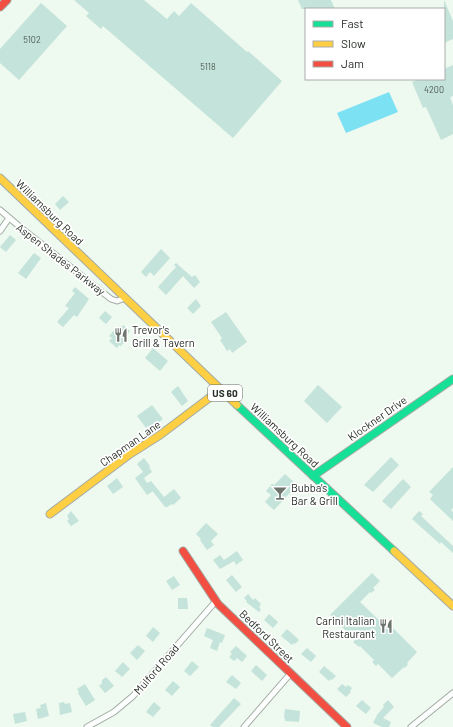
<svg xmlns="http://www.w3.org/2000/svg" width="453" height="727" viewBox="0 0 453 727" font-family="Barlow,sans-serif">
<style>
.water{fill:#7de1f4}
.building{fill:#c4e3da}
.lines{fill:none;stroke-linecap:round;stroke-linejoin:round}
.street-casing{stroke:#a3aba4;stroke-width:7}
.fast-casing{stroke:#a3aba4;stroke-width:9}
.slow-casing{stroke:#a3aba4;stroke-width:9}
.jam-casing{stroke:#a3aba4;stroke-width:9}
.street{stroke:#fcfefd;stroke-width:5}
.fast{stroke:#16e098;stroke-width:7}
.slow{stroke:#ffcf43;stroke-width:7}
.jam{stroke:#f24e42;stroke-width:7}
.labels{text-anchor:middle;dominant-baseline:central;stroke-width:3.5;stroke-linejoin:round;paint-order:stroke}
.number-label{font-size:9px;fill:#4e5b54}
.shield{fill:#fff;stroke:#686d68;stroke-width:1}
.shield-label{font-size:10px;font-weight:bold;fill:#272e27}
.street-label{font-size:11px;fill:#272e27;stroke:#fff}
.poi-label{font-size:11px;fill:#272e27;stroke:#fff;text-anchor:start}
</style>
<rect width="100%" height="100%" fill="#eef9ef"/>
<polygon class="water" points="389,92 398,112 346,133 337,113"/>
<g class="building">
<polygon points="74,0 144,0 167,19 174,11 179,16 191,3 247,52 248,51 282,81 233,138 103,26 101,29 86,16 89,13"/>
<polygon points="298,0 331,0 335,9 302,9"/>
<polygon points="444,0 453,21 453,39 444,43"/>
<polygon points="41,3 67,26 19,80 0,63 0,49"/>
<polygon points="453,65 453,96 450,97 453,105 453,134 441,140 426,107 423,108 412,82 419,79 444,79 444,69"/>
<polygon points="63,196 69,202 60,210 55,204"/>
<polygon points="10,235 16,240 6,252 0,247"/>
<polygon points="161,249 170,258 154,276 150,272 146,277 141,272"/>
<polygon points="34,253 41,258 26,279 18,273"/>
<polygon points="176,263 192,277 195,275 200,282 194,288 183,276 166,295 158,287 176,267 174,265"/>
<polygon points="75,287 89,299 77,317 74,315 63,327 57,322 69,308 65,306 75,293 72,291"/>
<polygon points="196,299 201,306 193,314 187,308"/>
<polygon points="105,311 112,317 106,324 99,318"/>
<polygon points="226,312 247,342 232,353 230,349 227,351 224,346 220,340 222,338 211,322"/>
<polygon points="123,325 130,331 123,340 125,341 121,346 119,345 117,348 109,341 112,338 109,336 117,327 119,330"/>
<polygon points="153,348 168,361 160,371 145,358"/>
<polygon points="318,385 342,407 327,423 304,401"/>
<polygon points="178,386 188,401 182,406 171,392"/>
<polygon points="152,405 163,419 157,424 159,427 152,432 148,426 146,428 137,416"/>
<polygon points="391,457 399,465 373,492 364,485"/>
<polygon points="144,458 150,466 149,467 152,472 144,478 147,483 151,481 164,497 174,489 181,498 173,505 172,504 167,507 165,507 151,489 153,491 147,495 135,478 143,472 137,464"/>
<polygon points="453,467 453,508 451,510 453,512 453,521 430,499 433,495 429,492"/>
<polygon points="285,474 297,485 274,510 265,502 271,495 266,491 272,484 274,485"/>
<polygon points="117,478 123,487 113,494 107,486"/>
<polygon points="403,479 411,487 391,509 382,501"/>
<polygon points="71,511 79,521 71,526 67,521 69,519 67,516"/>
<polygon points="419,511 423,514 421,516 453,546 453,553 441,542 440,544 412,519"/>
<polygon points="206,523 218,534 211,541 214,545 207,550 200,540 201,539 196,534"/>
<polygon points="237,551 243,560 236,565 234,561 220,569 213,560 220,555 224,560"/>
<polygon points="372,573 380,581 373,588 375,590 371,593 370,592 360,602 382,623 385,620 417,652 407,663 408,664 405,668 404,667 392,678 378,664 376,666 372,662 374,660 360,646 359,647 353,642 355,640 330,615"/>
<polygon points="232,575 242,587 236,592 226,580"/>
<polygon points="174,576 180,585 172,590 166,581"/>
<polygon points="248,594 253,600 255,598 261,604 259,607 261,610 259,612 246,602 247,601 244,598"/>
<polygon points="178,598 187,598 188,609 178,609"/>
<polygon points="269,614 278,622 273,628 264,620"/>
<polygon points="153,627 160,633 153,642 146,636"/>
<polygon points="207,628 225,635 222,643 220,642 217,651 210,648 213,640 204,636"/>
<polygon points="287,629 299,640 295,644 294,643 292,645 281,636"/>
<polygon points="138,645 145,651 137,660 130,653"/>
<polygon points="236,646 247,656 242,662 237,658 234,661 229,657 232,654 230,652"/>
<polygon points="307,648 316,656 311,662 301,654"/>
<polygon points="192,661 199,667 190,676 184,671"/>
<polygon points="123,662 130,669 122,677 115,671"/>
<polygon points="256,665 267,675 262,681 251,671"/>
<polygon points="324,666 336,676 332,680 331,679 329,681 319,672"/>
<polygon points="232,675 241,683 236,689 226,682"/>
<polygon points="106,677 114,686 105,693 99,686 102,683 102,680"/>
<polygon points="173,681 180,687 172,696 165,690"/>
<polygon points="85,684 95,700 86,706 78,693 79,692 77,689"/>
<polygon points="342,684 346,687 348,685 352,688 350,691 351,692 346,697 337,689"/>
<polygon points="234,698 241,704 219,727 213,727 210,725"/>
<polygon points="362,700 371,708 366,714 356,706"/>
<polygon points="388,700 394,707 383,718 391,722 389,727 382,727 373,723 377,715 384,707 383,705"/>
<polygon points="64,702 65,704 70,703 72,712 60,715 59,703"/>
<polygon points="154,702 161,708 153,717 146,712"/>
<polygon points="46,703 49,716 38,719 36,709 41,708 40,705"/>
<polygon points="285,709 300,711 299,722 285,721 285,718 284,718"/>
<polygon points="25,712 27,721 15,724 13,714"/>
</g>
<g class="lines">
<defs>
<g id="street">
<polyline points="0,210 20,227 111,299 117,301 125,298"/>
<polyline points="0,231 9,218"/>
<polyline points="87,727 114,712 133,696 216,601"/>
<polyline points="244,727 291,673"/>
<polyline points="411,727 453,693"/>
</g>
<g id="fast">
<polyline points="237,405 394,551"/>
<polyline points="313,476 453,379"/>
</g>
<g id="slow">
<polyline points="0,178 237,405"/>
<polyline points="50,514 130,454 160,435 221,389"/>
<polyline points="394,551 453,606"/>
</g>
<g id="jam">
<polyline points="0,7 7,0"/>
<polyline points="183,551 218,604 347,727"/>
</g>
</defs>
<use href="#street" class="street-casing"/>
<use href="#fast" class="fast-casing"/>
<use href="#slow" class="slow-casing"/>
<use href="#jam" class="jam-casing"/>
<use href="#street" class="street"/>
<use href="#fast" class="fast"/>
<use href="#slow" class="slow"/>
<use href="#jam" class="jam"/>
</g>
<defs>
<symbol id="restaurant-bare" viewBox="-9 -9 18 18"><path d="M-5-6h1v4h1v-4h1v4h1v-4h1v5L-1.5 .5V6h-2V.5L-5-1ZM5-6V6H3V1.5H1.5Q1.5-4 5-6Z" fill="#6d756d" stroke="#fff" stroke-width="2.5" paint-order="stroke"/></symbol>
<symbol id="bar-bare" viewBox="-9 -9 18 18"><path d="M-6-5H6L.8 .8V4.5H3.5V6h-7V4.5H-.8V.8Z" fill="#6d756d" stroke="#fff" stroke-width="2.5" paint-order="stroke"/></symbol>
</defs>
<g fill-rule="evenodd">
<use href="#restaurant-bare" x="111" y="325" width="20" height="20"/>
<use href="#bar-bare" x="270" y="483" width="20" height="20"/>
<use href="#restaurant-bare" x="376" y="616" width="20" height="20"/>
</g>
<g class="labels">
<g class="number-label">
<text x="32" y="39">5102</text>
<text x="208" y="66">5118</text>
<text x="434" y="89">4200</text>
</g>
<rect class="shield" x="208" y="385" width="34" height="16" rx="3"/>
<g class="shield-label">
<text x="225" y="393">US 60</text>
</g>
<g class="street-label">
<text transform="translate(50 212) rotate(44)">Williamsburg Road</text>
<text transform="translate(61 259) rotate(38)">Aspen Shades Parkway</text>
<text transform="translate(377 418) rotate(-35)">Klockner Drive</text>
<text transform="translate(285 435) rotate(43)">Williamsburg Road</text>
<text transform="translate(130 443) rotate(-35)">Chapman Lane</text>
<text transform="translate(267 636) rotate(44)">Bedford Street</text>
<text transform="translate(156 669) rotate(-49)">Mulford Road</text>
</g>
<g class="poi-label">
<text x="132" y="329">Trevor's<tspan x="132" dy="13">Grill &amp; Tavern</tspan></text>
<text x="291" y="487">Bubba's<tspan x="291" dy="13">Bar &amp; Grill</tspan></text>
<text x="375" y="620" text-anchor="end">Carini Italian<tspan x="375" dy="13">Restaurant</tspan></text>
</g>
</g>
<rect x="305" y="8" width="140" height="72" fill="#ffffff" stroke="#a9aba9"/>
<rect x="313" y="21" width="20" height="6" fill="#16e098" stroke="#a9aba9"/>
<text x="341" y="28" font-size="12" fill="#272e27">Fast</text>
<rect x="313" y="41" width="20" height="6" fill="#ffcf43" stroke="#a9aba9"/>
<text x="341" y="48" font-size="12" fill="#272e27">Slow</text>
<rect x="313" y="61" width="20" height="6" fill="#f24e42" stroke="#a9aba9"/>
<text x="341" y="68" font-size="12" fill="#272e27">Jam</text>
</svg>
